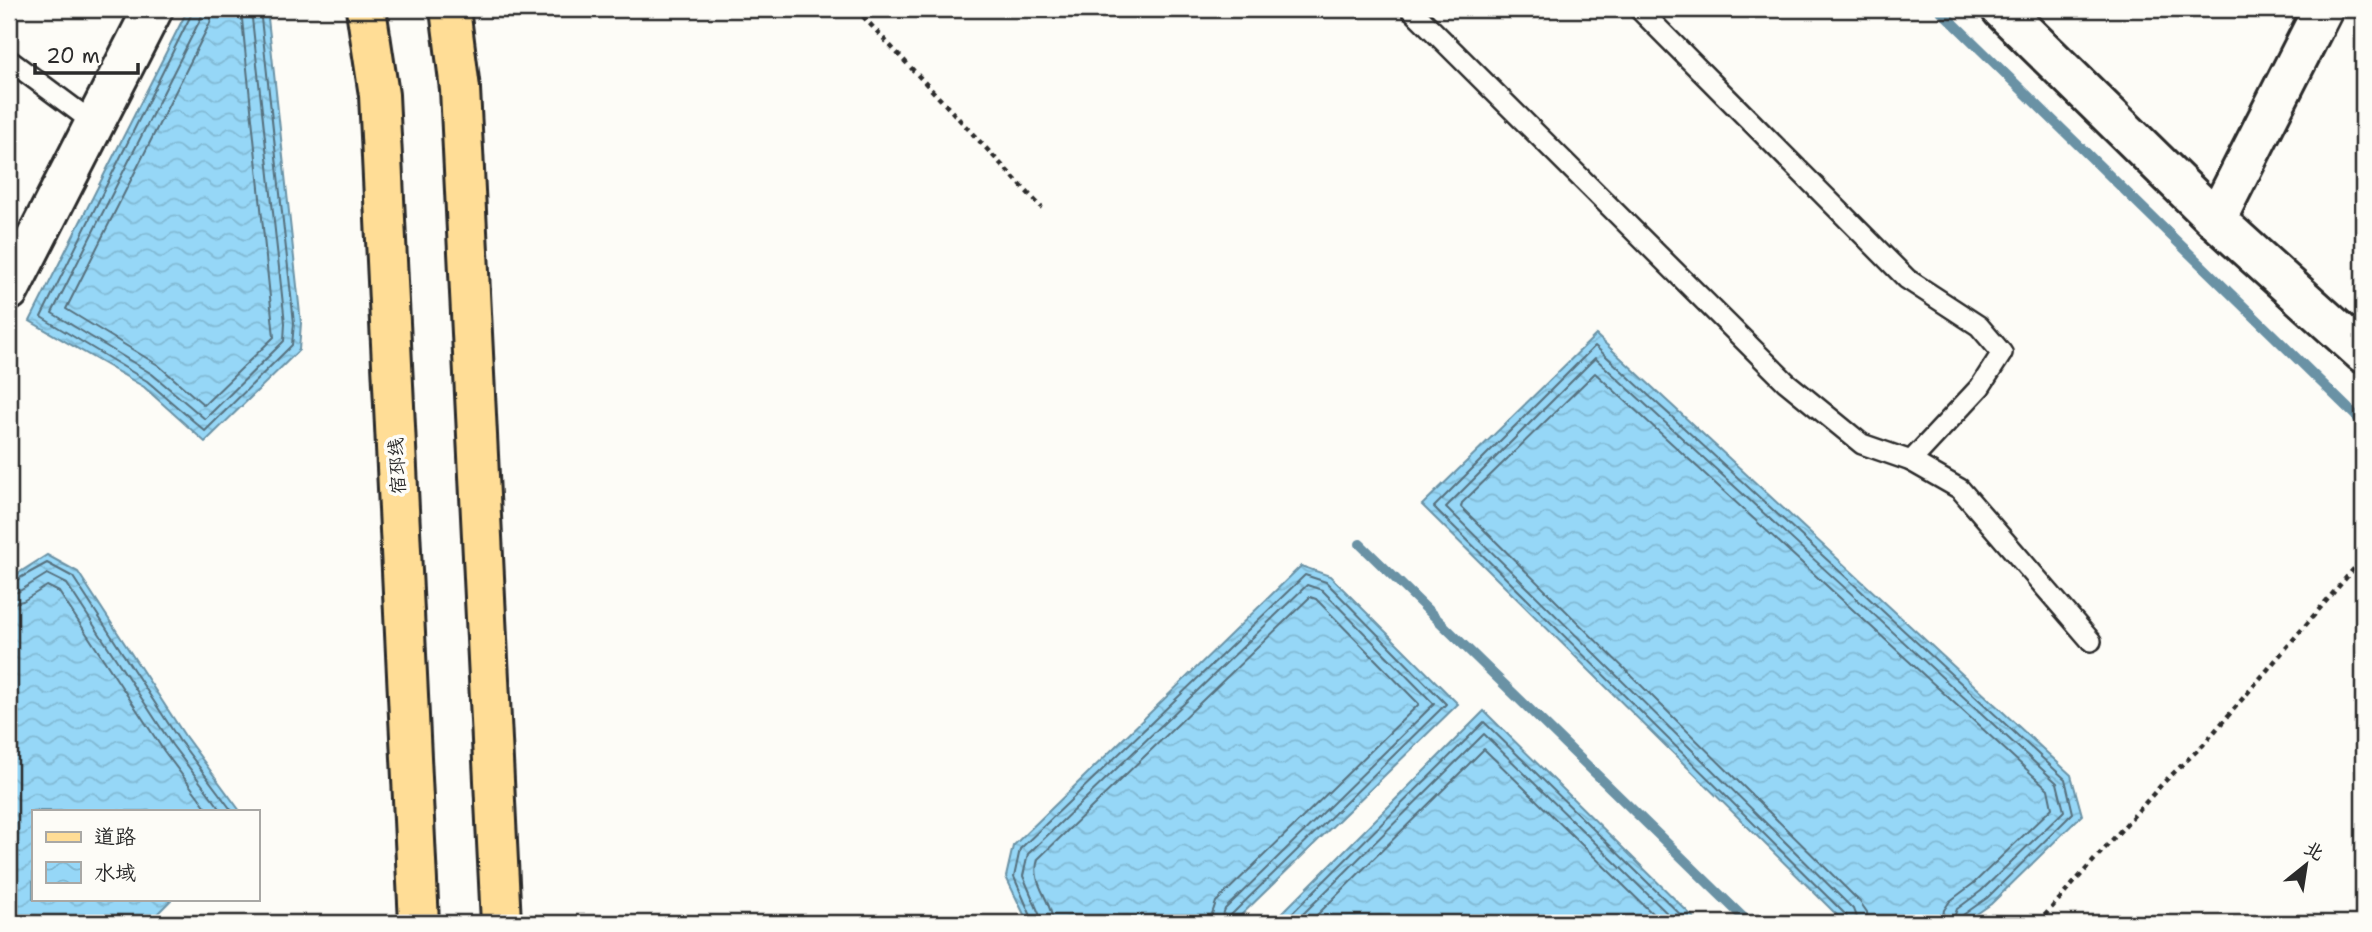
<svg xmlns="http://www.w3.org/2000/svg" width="2372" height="932" viewBox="0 0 2372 932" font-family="'Shantell Sans','LXGW WenKai TC',sans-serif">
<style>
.water{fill:url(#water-waves);stroke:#6b92a5;stroke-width:2}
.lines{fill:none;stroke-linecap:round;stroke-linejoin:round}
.shore{stroke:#56707d;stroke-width:2}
.stream{stroke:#6b92a5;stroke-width:10}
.service-casing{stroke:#2b2b2b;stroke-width:24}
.minor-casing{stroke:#2b2b2b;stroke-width:44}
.primary-casing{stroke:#2b2b2b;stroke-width:44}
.path{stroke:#2b2b2b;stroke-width:4.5;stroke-dasharray:5 5;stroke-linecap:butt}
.service{stroke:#fdfcf7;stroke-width:19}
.minor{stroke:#fdfcf7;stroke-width:38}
.primary{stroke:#ffdd96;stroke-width:38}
.labels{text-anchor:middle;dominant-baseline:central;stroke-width:7;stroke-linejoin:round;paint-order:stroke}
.street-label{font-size:19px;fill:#2b2b2b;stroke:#fdfcf7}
</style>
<defs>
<pattern id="water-waves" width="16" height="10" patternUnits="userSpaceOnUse" patternTransform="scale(1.75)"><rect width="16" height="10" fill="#96d7f7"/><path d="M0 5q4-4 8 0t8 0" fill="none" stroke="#81b9d4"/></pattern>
</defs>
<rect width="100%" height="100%" fill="#fdfcf7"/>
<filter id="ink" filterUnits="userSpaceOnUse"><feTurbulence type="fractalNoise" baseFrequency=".0143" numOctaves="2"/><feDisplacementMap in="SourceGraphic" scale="14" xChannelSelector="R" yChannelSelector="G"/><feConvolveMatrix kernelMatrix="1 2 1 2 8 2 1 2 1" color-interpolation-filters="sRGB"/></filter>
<g filter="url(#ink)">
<g class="water">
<polygon points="188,9 267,9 301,323 299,350 205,442 144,387 30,321"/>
<polygon points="1596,335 2071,775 2082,815 1991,904 1964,923 1845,923 1422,505"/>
<polygon points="47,555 78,572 185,736 240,811 33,811 33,899 172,899 148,923 9,923 9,579"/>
<polygon points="1301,566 1330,576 1458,704 1233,923 1028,923 1006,877 1013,846"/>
<polygon points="1484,711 1699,923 1272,923"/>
</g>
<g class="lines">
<g class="shore">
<polyline points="194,9 41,317 147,381 205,431 292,345 294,323 260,9"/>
<polyline points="203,9 201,18 52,313 152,374 205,419 284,341 285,323 251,9"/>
<polyline points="213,9 210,23 66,309 158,365 204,405 274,337 241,9"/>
<polyline points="9,584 47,563 73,577 179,740 232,811"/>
<polyline points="9,593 18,592 47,574 67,584 172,745 222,811"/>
<polyline points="9,604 23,601 47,586 59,592 164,751 209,811"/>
<polyline points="1034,923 1014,877 1020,849 1305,575 1326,582 1446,704 1231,915 1228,923"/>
<polyline points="1043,923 1023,876 1028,854 1307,585 1322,590 1434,704 1225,909 1220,923"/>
<path d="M1053,923C1052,899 1030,884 1038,859L1310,597L1316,599L1419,704L1216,902L1209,923"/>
<polyline points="1282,923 1484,722 1689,923"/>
<polyline points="1294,923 1484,734 1677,923"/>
<polyline points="1309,923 1484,749 1662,923"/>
<polyline points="1849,923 1846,915 1434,507 1595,346 2065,779 2073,813 1987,898 1963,915 1961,923"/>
<polyline points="1858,923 1853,909 1446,507 1595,358 2057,783 2064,811 1981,891 1957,909 1952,923"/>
<polyline points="1868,923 1867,912 1860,902 1461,507 1462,503 1595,373 2048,789 2052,808 1974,883 1950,901 1944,910 1942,923"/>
</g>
<g class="stream">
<polyline points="1939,9 2363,423"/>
<polyline points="1360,544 1749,923"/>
</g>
<defs>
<g id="service">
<polyline points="1411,9 1786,382 1862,444 1911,461 1960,489 2091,641"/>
<polyline points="1639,9 1907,279 1979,326 2002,353 1980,387 1911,461"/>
<polyline points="9,60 95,124"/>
</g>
<g id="minor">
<polyline points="2001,9 2216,220 2363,353"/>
<polyline points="2216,220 2323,9"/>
<polyline points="9,291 153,9"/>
</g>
<g id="primary">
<polyline points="366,9 379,95 419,923"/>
<polyline points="450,9 460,89 501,923"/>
</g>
</defs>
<use href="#service" class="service-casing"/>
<use href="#minor" class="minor-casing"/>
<use href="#primary" class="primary-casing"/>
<g class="path">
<polyline points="856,9 1042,208"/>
<polyline points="2038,923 2163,783 2203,745 2363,558"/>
</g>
<use href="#service" class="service"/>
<use href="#minor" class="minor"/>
<use href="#primary" class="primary"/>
</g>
</g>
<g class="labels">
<g class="street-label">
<text transform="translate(397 466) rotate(-93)">宿邳线</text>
</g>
</g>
<rect width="2372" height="932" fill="none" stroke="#fdfcf7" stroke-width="35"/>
<rect x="18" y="18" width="2337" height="897" fill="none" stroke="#2b2b2b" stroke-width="2.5" filter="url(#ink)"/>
<rect x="32" y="810" width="228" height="91" fill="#fdfcf7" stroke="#a9a8a5" stroke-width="2"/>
<rect x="46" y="832" width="35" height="10" fill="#ffdd96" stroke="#a9a8a5" stroke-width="2"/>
<text x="94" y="844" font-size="21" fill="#2b2b2b">道路</text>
<rect x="46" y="862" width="35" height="21" fill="url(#water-waves)" stroke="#a9a8a5" stroke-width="2"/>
<text x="94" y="880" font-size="21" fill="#2b2b2b">水域</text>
<g transform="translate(2306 865) rotate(30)" stroke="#fdfcf7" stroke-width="5" paint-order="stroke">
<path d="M0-5L12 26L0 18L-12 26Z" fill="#2b2b2b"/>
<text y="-10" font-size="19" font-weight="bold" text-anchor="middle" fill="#2b2b2b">北</text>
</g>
<path d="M35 63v10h103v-10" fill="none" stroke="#2b2b2b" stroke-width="3.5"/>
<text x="46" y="63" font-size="21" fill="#2b2b2b" stroke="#fdfcf7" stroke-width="5" paint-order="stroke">20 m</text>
</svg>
